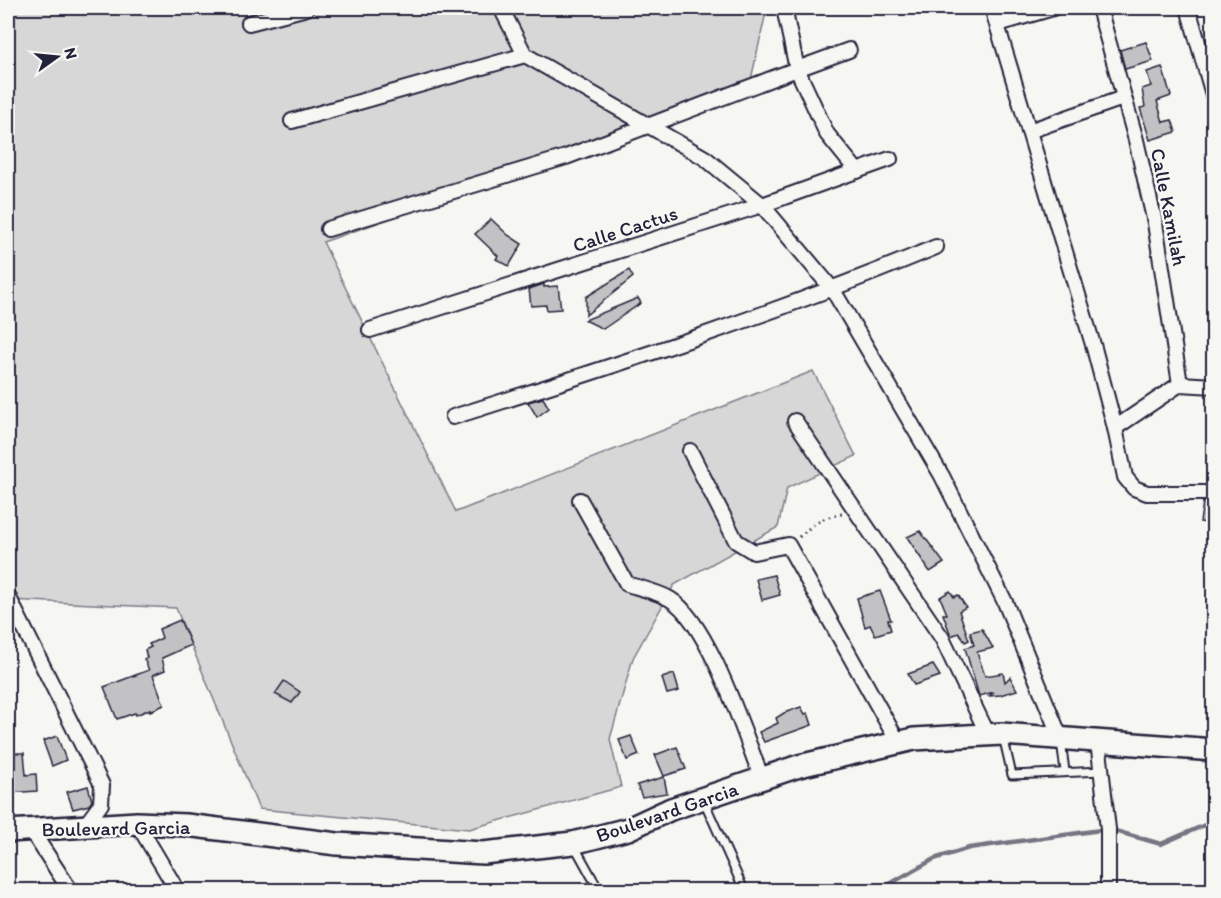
<svg xmlns="http://www.w3.org/2000/svg" width="1221" height="898" viewBox="0 0 1221 898" font-family="Itim,sans-serif">
<style>
.green{fill:#d7d7d7;stroke:#7c7c89;stroke-width:1.5}
.lines{fill:none;stroke-linecap:round;stroke-linejoin:round}
.stream{stroke:#757583;stroke-width:4.5}
.building{fill:#c2c2c4;stroke:#22223b;stroke-width:1.5}
.lane-casing{stroke:#22223b;stroke-width:11}
.street-casing{stroke:#22223b;stroke-width:18}
.primary-casing{stroke:#22223b;stroke-width:26}
.path{stroke:#22223b;stroke-width:3;stroke-dasharray:1.5 4.5;stroke-linecap:butt}
.lane{stroke:#f6f6f2;stroke-width:7}
.street{stroke:#f6f6f2;stroke-width:14}
.primary{stroke:#f6f6f2;stroke-width:21}
.labels{text-anchor:middle;dominant-baseline:central;stroke-width:5;stroke-linejoin:round;paint-order:stroke}
.street-label{font-size:20px;fill:#22223b;stroke:#f6f6f2}
</style>
<rect width="100%" height="100%" fill="#f6f6f2"/>
<filter id="ink" filterUnits="userSpaceOnUse"><feTurbulence type="fractalNoise" baseFrequency=".0167" numOctaves="2"/><feDisplacementMap in="SourceGraphic" scale="12" xChannelSelector="R" yChannelSelector="G"/><feConvolveMatrix kernelMatrix="1 2 1 2 8 2 1 2 1" color-interpolation-filters="sRGB"/></filter>
<g filter="url(#ink)">
<polygon class="green" points="8,8 767,8 750,84 699,110 323,242 456,512 813,371 856,456 787,488 778,527 674,585 633,658 610,739 621,787 469,829 259,809 176,608 9,600"/>
<g class="lines">
<polyline class="stream" points="879,890 934,859 969,848 1108,829 1161,844 1214,821"/>
</g>
<g class="building">
<polygon points="1146,42 1153,61 1125,69 1120,50"/>
<polygon points="1162,67 1171,96 1157,101 1163,122 1172,120 1176,132 1150,140 1140,108 1145,107 1142,89 1151,86 1147,72"/>
<polygon points="491,219 508,235 522,244 509,266 496,259 498,256 475,234"/>
<polygon points="629,270 633,277 586,315 586,297"/>
<polygon points="544,284 544,287 558,286 561,309 547,310 546,305 531,306 529,289"/>
<polygon points="638,298 641,303 603,329 585,320"/>
<polygon points="543,398 549,408 537,417 528,402"/>
<polygon points="1203,502 1214,502 1214,524 1200,522"/>
<polygon points="920,531 944,563 930,572 907,537"/>
<polygon points="774,575 780,595 762,600 756,579"/>
<polygon points="880,591 891,620 888,620 891,630 875,635 870,625 865,627 857,598"/>
<polygon points="950,591 954,597 958,595 966,607 959,611 969,640 965,642 959,633 951,636 943,614 947,614 940,597"/>
<polygon points="180,620 191,645 162,658 165,670 153,675 164,705 150,711 150,709 136,715 135,713 117,719 104,687 149,670 144,659 147,658 145,650 151,647 149,644 162,638 159,629"/>
<polygon points="982,629 993,648 977,652 985,676 1003,673 1005,682 1010,677 1017,690 1000,695 989,696 994,692 979,696 965,648 974,645 970,632"/>
<polygon points="933,665 940,676 914,685 908,674"/>
<polygon points="674,674 679,691 667,694 662,678"/>
<polygon points="284,681 300,692 292,703 275,694"/>
<polygon points="801,707 805,714 808,713 812,725 764,742 759,732 778,723 776,718 784,713"/>
<polygon points="57,736 66,760 52,766 43,741"/>
<polygon points="631,736 639,755 627,760 619,740"/>
<polygon points="677,747 686,769 664,776 655,755"/>
<polygon points="10,753 24,753 26,775 36,774 37,791 8,793 8,776 12,776"/>
<polygon points="664,777 667,793 642,797 637,785"/>
<polygon points="88,786 92,801 89,805 73,809 67,792"/>
</g>
<g class="lines">
<defs>
<g id="lane">
<polyline points="1003,736 1012,775 1102,771"/>
<polyline points="1061,741 1065,771"/>
<polyline points="704,801 744,890"/>
<polyline points="574,845 599,890"/>
</g>
<g id="street">
<polyline points="501,8 525,55 705,158 762,205 833,290 942,476 1005,602 1060,737"/>
<polyline points="992,8 1094,348 1115,428 1125,477 1134,488 1147,493 1214,493"/>
<polyline points="1099,8 1136,140 1155,223 1180,384"/>
<polyline points="1188,8 1214,98"/>
<polyline points="249,23 307,8"/>
<polyline points="998,24 1053,8"/>
<polyline points="849,50 797,69 827,134 857,171"/>
<polyline points="292,121 525,55"/>
<polyline points="1029,131 1123,98"/>
<polyline points="328,229 566,157 797,69 784,8"/>
<polyline points="370,330 762,205 890,159"/>
<polyline points="1180,384 1214,386"/>
<path d="M453,417C617,365 778,313 936,247"/>
<polyline points="795,421 942,638 988,735"/>
<polyline points="1115,428 1180,384"/>
<polyline points="690,451 736,541 754,552 788,545 898,742"/>
<path d="M580,500L627,584C640,588 658,592 670,599C709,622 745,736 762,779"/>
<polyline points="8,596 102,785 101,804 84,827"/>
<polyline points="1098,741 1108,829 1108,890"/>
<polyline points="137,823 177,890"/>
<polyline points="31,830 70,890"/>
</g>
<polyline id="primary" points="8,831 137,823 186,825 337,844 483,853 573,843 628,829 671,809 799,766 914,739 1002,734 1214,750"/>
</defs>
<use href="#lane" class="lane-casing"/>
<use href="#street" class="street-casing"/>
<use href="#primary" class="primary-casing"/>
<path class="path" d="M799,537C813,524 822,517 842,514"/>
<use href="#lane" class="lane"/>
<use href="#street" class="street"/>
<use href="#primary" class="primary"/>
</g>
</g>
<g class="labels">
<g class="street-label">
<text transform="translate(1169 207) rotate(79)">Calle Kamilah</text>
<text transform="translate(625 229) rotate(-18)">Calle Cactus</text>
<text transform="translate(667 812) rotate(-19)">Boulevard Garcia</text>
<text transform="translate(116 828) rotate(-1)">Boulevard Garcia</text>
</g>
</g>
<rect width="1221" height="898" fill="none" stroke="#f6f6f2" stroke-width="30"/>
<rect x="15" y="15" width="1191" height="868" fill="none" stroke="#22223b" stroke-width="2" filter="url(#ink)"/>
<g transform="translate(57 57) rotate(75)" stroke="#f6f6f2" stroke-width="4.5" paint-order="stroke">
<path d="M0-4.5L10 22L0 15L-10 22Z" fill="#22223b"/>
<text y="-9" font-size="16" font-weight="bold" text-anchor="middle" fill="#22223b">N</text>
</g>
</svg>
